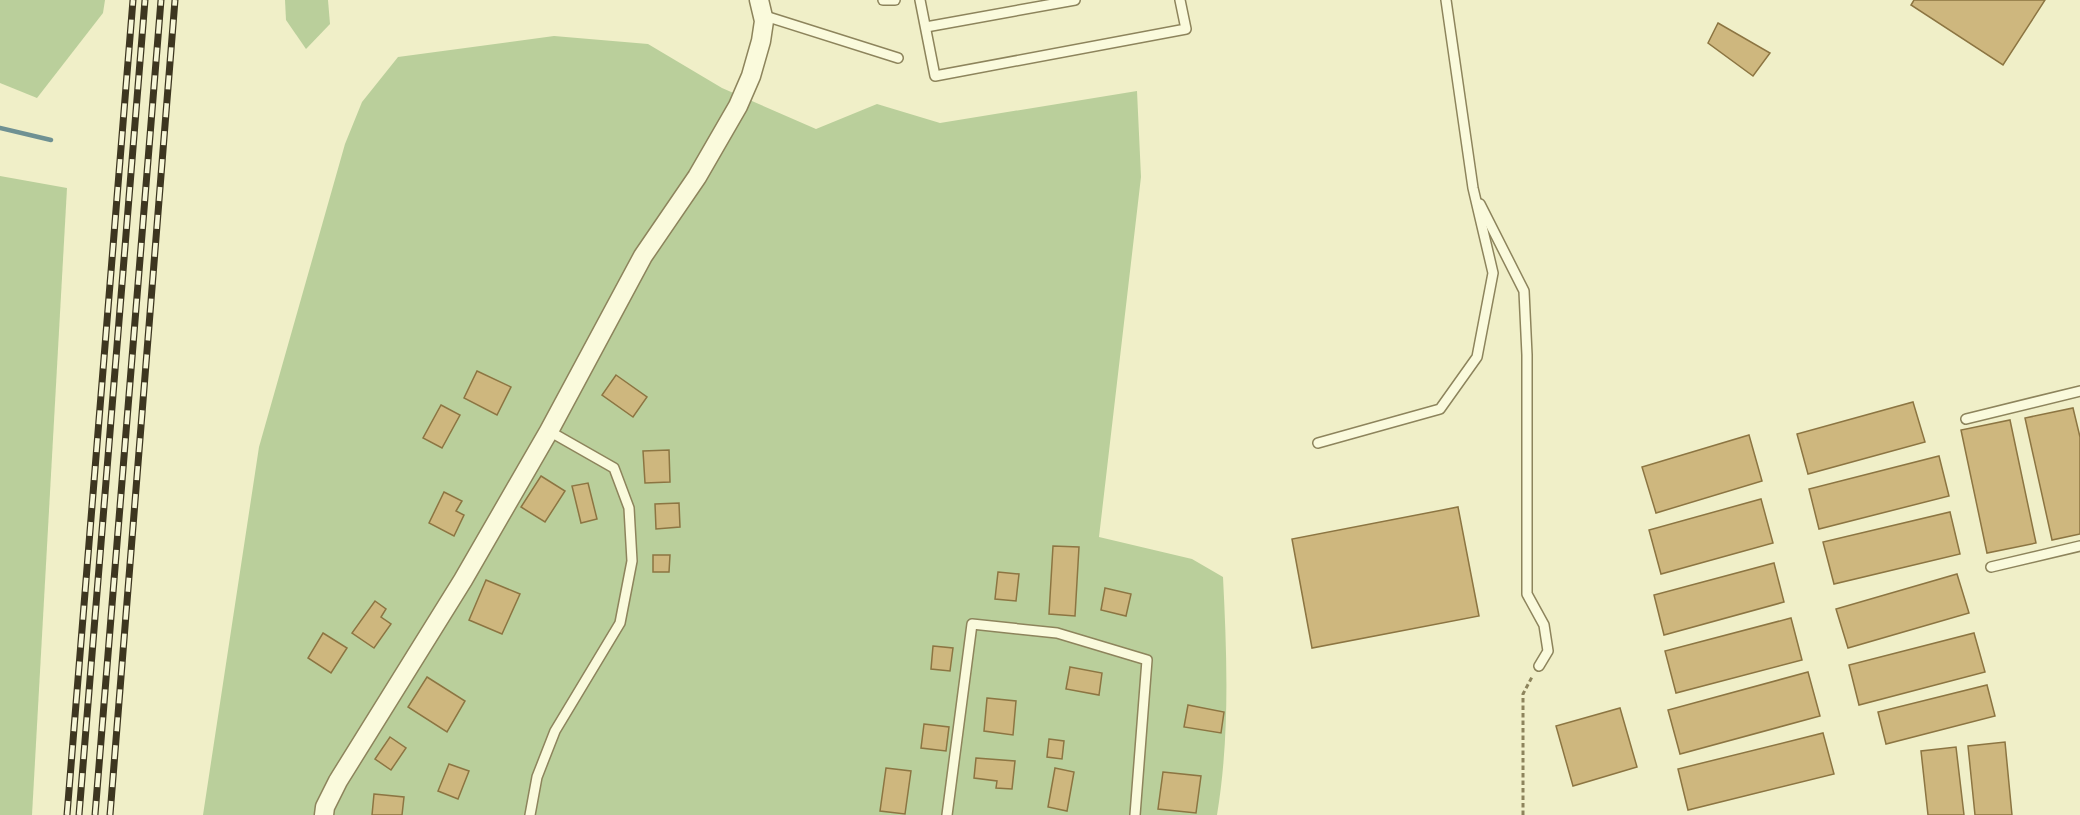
<svg xmlns="http://www.w3.org/2000/svg" width="2080" height="815" viewBox="0 0 2080 815" font-family="'IBM Plex Serif',serif">
<style>
.green{fill:#bacf9b}
.lines{fill:none;stroke-linecap:round;stroke-linejoin:round}
.stream{stroke:#6f9193;stroke-width:4.5}
.building{fill:#ceb77e;stroke:#8c7542;stroke-width:1.5}
.service-casing{stroke:#8d845c;stroke-width:12}
.minor-casing{stroke:#8d845c;stroke-width:21}
.path{stroke:#8d845c;stroke-width:3;stroke-dasharray:4.5 3;stroke-linecap:butt}
.service{stroke:#fafadc;stroke-width:9}
.minor{stroke:#fafadc;stroke-width:18}
.rail-casing{stroke:#3d3620;stroke-width:7}
.rail{stroke:#f7f7d8;stroke-width:4.5;stroke-dasharray:14;stroke-linecap:butt}
</style>
<rect width="100%" height="100%" fill="#f0efc8"/>
<g class="green">
<polygon points="0,0 105,0 103,13 37,98 0,83"/>
<polygon points="285,0 328,0 330,24 306,49 286,20"/>
<path d="M554,36L648,44L722,88L816,129L877,104L940,123L1137,91L1141,177L1099,537L1192,559L1223,577C1227,657 1230,736 1217,815H203L259,447L345,144L362,102L398,57Z"/>
<polygon points="0,176 67,188 32,815 0,815"/>
</g>
<g class="lines">
<polyline class="stream" points="0,128 51,140"/>
</g>
<g class="building">
<polygon points="1914,0 2045,0 2003,65 1911,5"/>
<polygon points="1718,23 1770,53 1753,76 1708,43"/>
<polygon points="477,371 511,387 497,415 464,398"/>
<polygon points="616,375 647,397 633,417 602,395"/>
<polygon points="1913,402 1925,442 1808,474 1797,434"/>
<polygon points="441,405 460,415 442,448 423,438"/>
<polygon points="2073,408 2080,437 2080,534 2052,540 2025,418"/>
<polygon points="2010,420 2036,543 1987,553 1961,430"/>
<polygon points="1749,435 1762,481 1656,513 1642,467"/>
<polygon points="669,450 670,482 645,483 643,451"/>
<polygon points="1939,456 1949,496 1819,529 1809,489"/>
<polygon points="541,476 565,491 545,522 521,507"/>
<polygon points="588,483 597,519 581,523 572,486"/>
<polygon points="444,492 462,501 456,511 464,515 454,536 429,523"/>
<polygon points="1761,499 1773,543 1661,574 1649,530"/>
<polygon points="679,503 680,527 656,529 655,504"/>
<polygon points="1458,507 1479,616 1312,648 1292,539"/>
<polygon points="1950,512 1960,554 1834,584 1823,542"/>
<polygon points="1053,546 1079,547 1075,616 1049,614"/>
<polygon points="653,555 670,555 669,572 653,572"/>
<polygon points="1774,563 1784,602 1664,635 1654,595"/>
<polygon points="998,572 1019,574 1016,601 995,599"/>
<polygon points="1957,574 1969,613 1848,648 1836,609"/>
<polygon points="486,580 520,594 502,634 469,620"/>
<polygon points="1105,588 1131,594 1126,616 1101,610"/>
<polygon points="375,601 386,609 381,617 391,624 374,648 352,633"/>
<polygon points="1791,618 1802,660 1676,693 1665,651"/>
<polygon points="323,633 347,648 331,673 308,658"/>
<polygon points="1974,633 1985,672 1859,705 1849,665"/>
<polygon points="933,646 953,648 950,671 931,669"/>
<polygon points="1070,667 1102,673 1099,695 1066,689"/>
<polygon points="1808,672 1820,716 1680,754 1668,710"/>
<polygon points="427,677 465,701 447,732 408,707"/>
<polygon points="1987,685 1995,716 1886,744 1878,712"/>
<polygon points="987,698 1016,701 1013,735 984,731"/>
<polygon points="1188,705 1224,712 1221,733 1184,727"/>
<polygon points="1620,708 1637,767 1573,786 1556,726"/>
<polygon points="924,724 949,727 946,751 921,748"/>
<polygon points="1823,733 1834,774 1688,810 1678,769"/>
<polygon points="390,737 406,748 391,770 375,759"/>
<polygon points="1049,739 1064,741 1062,759 1047,757"/>
<polygon points="2005,742 2012,815 1975,815 1968,746"/>
<polygon points="1956,747 1964,815 1928,815 1921,751"/>
<polygon points="976,758 1015,761 1012,789 996,788 997,781 974,778"/>
<polygon points="449,764 469,771 458,799 438,791"/>
<polygon points="886,768 911,771 905,814 880,811"/>
<polygon points="1055,768 1074,772 1067,811 1048,807"/>
<polygon points="1163,772 1201,776 1196,813 1158,809"/>
<polygon points="374,794 404,797 402,815 372,815"/>
</g>
<g class="lines">
<defs>
<g id="service">
<polyline points="883,0 895,0"/>
<polyline points="920,0 935,76 1186,29 1180,0"/>
<polyline points="762,15 898,58"/>
<polyline points="926,27 1075,0"/>
<polyline points="1480,204 1524,291 1527,355 1527,594 1544,625 1548,651 1539,666"/>
<polyline points="1966,419 2080,391"/>
<polyline points="1318,443 1440,409 1477,357 1493,273 1473,188 1446,0"/>
<polyline points="1991,567 2080,546"/>
<polyline points="530,815 537,777 555,731 620,623 632,561 629,508 614,468 549,431"/>
<polyline points="947,815 972,624 1057,633 1147,660 1135,815"/>
</g>
<polyline id="minor" points="324,815 325,807 338,781 463,580 549,431 643,256 697,177 738,106 751,76 761,41 764,21 759,0"/>
</defs>
<use href="#service" class="service-casing"/>
<use href="#minor" class="minor-casing"/>
<polyline class="path" points="1523,815 1523,694 1533,675"/>
<use href="#service" class="service"/>
<use href="#minor" class="minor"/>
<defs>
<g id="rail">
<polyline points="67,815 133,0"/>
<polyline points="79,815 145,0"/>
<polyline points="95,815 161,0"/>
<polyline points="110,815 175,0"/>
</g>
</defs>
<use href="#rail" class="rail-casing"/>
<use href="#rail" class="rail"/>
</g>
</svg>
